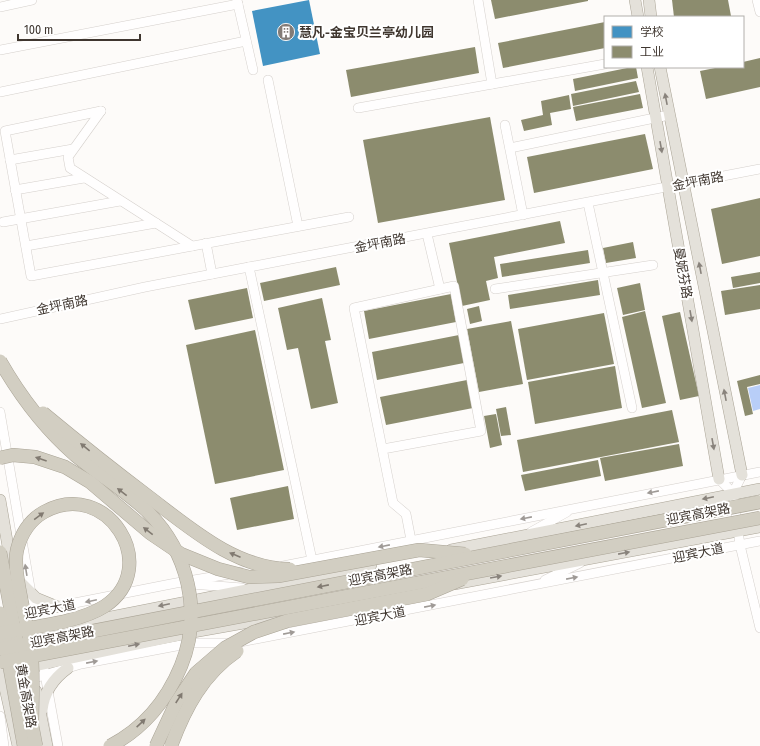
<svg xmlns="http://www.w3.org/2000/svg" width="760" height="746" viewBox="0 0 760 746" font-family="'Fira Sans Condensed','Noto Sans SC',sans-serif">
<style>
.water{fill:#b8cef8}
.schools{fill:#4393c3}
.industry{fill:#8c8c6e}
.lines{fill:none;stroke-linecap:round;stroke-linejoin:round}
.minor-casing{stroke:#d5d0cc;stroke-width:10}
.major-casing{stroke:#aaa496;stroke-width:12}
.minor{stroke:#fffefe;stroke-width:9}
.major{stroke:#e4e1da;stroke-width:11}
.highway-bridge-casing{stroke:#aaa496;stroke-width:14;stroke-linecap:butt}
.highway-bridge{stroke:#d2cec2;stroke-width:13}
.oneway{fill:#89837c}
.oneway2{fill:#817a71}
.oneway3{fill:#9f9a96}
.labels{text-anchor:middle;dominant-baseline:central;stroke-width:4;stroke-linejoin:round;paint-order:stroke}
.poi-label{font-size:13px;font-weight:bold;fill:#3f362f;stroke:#fff;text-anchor:start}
.street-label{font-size:13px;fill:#3f362f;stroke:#fff}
</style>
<rect width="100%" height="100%" fill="#fdfbf9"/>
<polygon class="water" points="760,385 760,409 753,411 748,388"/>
<polygon class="schools" points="309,0 320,54 263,66 252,11"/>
<g class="industry">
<polygon points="491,0 588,0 588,1 495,19"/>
<polygon points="672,0 728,0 731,16 674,17"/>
<polygon points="605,22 605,48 503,68 498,43"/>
<polygon points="475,47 479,73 351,97 346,70"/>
<polygon points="760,58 760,87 706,99 700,71 720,67 743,67 743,62"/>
<polygon points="632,67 636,67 638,78 575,91 573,79"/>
<polygon points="636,81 639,92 573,106 571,94"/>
<polygon points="640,94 643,108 576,121 573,107"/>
<polygon points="569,95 571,109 550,113 552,125 524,131 521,120 543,115 541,101"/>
<polygon points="490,117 505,200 378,223 363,140"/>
<polygon points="645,134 653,169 534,193 527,157"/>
<polygon points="760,198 760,256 722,264 711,209"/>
<polygon points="560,221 565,243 494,257 498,278 486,281 490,300 462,306 449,243"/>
<polygon points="633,242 636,258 606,263 603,248"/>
<polygon points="588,250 590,263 502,277 500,264"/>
<polygon points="336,267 340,285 264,301 260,283"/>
<polygon points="760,272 760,283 733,288 731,277"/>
<polygon points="598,280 600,295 510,309 508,295"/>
<polygon points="640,283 645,310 623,315 617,288"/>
<polygon points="760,285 760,309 725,315 721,291"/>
<polygon points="247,288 253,318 195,330 188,300"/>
<polygon points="451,294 456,322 369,339 364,311"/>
<polygon points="322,298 331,340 325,341 338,403 311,409 298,348 287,350 278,308"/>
<polygon points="479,306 482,321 470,324 467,309"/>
<polygon points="645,311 666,403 642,408 622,317"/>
<polygon points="680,312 699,396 680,400 662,316"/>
<polygon points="604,313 614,364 527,380 518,329"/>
<polygon points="511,321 523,384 479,392 467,329"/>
<polygon points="255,330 284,470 215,484 186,345"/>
<polygon points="459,335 464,363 377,380 372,352"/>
<polygon points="615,366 622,408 535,424 528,382"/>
<polygon points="760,375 760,384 747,387 753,414 745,416 737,381"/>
<polygon points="467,380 473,408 386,425 380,397"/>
<polygon points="506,407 511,435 501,436 496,409"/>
<polygon points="672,410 679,442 523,472 517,440"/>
<polygon points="496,414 502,445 490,448 484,416"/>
<polygon points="679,444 683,466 605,481 600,458"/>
<polygon points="598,460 601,476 525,491 521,475"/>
<polygon points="288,486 294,519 237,530 230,498"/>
</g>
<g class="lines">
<defs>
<g id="minor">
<polyline points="237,0 253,70"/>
<polyline points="478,0 492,84"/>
<polyline points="757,0 760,12"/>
<polyline points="0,7 32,0"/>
<polyline points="0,50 238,4"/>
<polyline points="268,80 298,226"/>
<polyline points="0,92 246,41"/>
<polyline points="358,108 605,64"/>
<polyline points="101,111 5,131 31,276 349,217"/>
<polyline points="101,111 68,157 70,168 192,246"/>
<polyline points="505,125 523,215"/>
<polyline points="510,148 669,115"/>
<polyline points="10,160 73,149"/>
<polyline points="15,190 84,178"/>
<polyline points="588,203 632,408"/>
<polyline points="3,222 120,201"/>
<polyline points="427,234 440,289"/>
<polyline points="206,243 212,274"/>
<polyline points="26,246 156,223"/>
<polyline points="249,267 312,560"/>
<polyline points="495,289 653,265"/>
<polyline points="0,319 145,287 760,169"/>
<polyline points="0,412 40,646"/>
<polyline points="383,449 481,431 454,286 354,308 393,503 406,514 411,540"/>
<polyline points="742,475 733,493 740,545 760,628"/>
<polyline points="719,479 733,493"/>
<polyline points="531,532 567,512"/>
<polyline points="283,566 760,472"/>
<polyline points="545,580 580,563"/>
<polyline points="191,584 242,588"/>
<polyline points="19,614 176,583 266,568"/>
<polyline points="44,669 58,746"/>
<polyline points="28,680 81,664 192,643 235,643 760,541"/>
<polyline points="0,716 4,746"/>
</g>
<g id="major">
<polyline points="635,0 638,17"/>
<polyline points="649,0 651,17"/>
<polyline points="647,67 719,479"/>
<polyline points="660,67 742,475"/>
<polyline points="0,500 12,570"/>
<polyline points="451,550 760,489"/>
<polyline points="17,579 36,598 58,607"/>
<polyline points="454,584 760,527"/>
<polyline points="76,624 371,565"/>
<polyline points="0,666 18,746"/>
<polyline points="0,673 193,632 296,614"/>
<polyline points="36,691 47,746"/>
<path d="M42,710C44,692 54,678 68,668"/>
</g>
</defs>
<use href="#minor" class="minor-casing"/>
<use href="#major" class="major-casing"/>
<use href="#minor" class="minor"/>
<use href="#major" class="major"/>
<defs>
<g id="highway-bridge">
<path d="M0,361C20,396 44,428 75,455C98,474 125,490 147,511C188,552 203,612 181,666C167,700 143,729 110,746"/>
<path d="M43,413C78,442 113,470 149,497C190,528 236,569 290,569"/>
<polyline points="0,458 13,455 35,457 65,467 90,482 150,533 181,554 218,569 249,577 278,576 419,550 465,554"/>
<polyline points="0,552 26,693"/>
<polyline points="0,613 24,746"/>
<path d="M0,633C31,627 79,623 105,606C163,567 107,477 44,512C30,520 21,534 17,550C12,572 28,624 31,649C34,674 32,702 32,728"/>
<polyline points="0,649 760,502"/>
<polyline points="0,662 760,518"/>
<polyline points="31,720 36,746"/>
<polyline points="156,746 176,703 196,673 225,648 254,632 287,621 427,594 462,579"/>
<path d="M171,746C185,708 203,674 237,651"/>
</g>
</defs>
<use href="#highway-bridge" class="highway-bridge-casing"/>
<use href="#highway-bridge" class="highway-bridge"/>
</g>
<defs><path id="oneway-solid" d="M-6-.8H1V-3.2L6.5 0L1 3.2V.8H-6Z"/></defs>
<g class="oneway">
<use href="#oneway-solid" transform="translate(666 99) rotate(-101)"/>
<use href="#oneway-solid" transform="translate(661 147) rotate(80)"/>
<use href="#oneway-solid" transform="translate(700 268) rotate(-101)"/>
<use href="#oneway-solid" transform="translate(691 316) rotate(80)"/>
<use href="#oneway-solid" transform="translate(725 395) rotate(-101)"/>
<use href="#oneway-solid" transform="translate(713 444) rotate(80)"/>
<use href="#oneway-solid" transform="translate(708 498) rotate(168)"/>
<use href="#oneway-solid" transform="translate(581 525) rotate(168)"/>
<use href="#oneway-solid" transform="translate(624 553) rotate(-11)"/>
<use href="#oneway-solid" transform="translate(496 577) rotate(-10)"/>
<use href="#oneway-solid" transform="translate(164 605) rotate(168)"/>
<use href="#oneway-solid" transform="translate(134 645) rotate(-12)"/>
</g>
<g class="oneway2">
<use href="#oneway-solid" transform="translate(85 447) rotate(-141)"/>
<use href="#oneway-solid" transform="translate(41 459) rotate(-161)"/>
<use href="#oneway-solid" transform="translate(122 492) rotate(-142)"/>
<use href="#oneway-solid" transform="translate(39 516) rotate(-36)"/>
<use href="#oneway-solid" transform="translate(148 531) rotate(-142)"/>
<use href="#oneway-solid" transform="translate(235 555) rotate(-157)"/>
<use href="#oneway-solid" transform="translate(323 586) rotate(169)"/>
<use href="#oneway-solid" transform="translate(179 698) rotate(-57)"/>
<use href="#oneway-solid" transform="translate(141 723) rotate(-43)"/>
</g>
<g class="oneway3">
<use href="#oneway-solid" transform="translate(653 492) rotate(169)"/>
<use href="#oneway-solid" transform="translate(526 518) rotate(169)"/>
<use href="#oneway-solid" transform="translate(384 546) rotate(169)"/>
<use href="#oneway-solid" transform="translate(26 570) rotate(-99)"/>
<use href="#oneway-solid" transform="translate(572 578) rotate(-11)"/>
<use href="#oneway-solid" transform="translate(91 601) rotate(168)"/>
<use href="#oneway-solid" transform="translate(430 606) rotate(-11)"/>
<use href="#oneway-solid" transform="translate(289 633) rotate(-11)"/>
<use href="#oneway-solid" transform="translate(92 662) rotate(-11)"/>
</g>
<defs>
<symbol id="building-disc" viewBox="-11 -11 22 22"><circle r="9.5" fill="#827b76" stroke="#fff"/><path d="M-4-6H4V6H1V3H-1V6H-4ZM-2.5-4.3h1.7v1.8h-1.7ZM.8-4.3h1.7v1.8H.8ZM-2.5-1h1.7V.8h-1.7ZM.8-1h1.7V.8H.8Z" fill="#fff"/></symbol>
</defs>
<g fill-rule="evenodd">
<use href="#building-disc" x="276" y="22" width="20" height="20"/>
</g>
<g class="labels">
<g class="poi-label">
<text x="299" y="32">慧凡-金宝贝兰亭幼儿园</text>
</g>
<g class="street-label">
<text transform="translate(698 181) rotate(-11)">金坪南路</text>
<text transform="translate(380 243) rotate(-11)">金坪南路</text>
<text transform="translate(683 273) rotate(80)">曼妮芬路</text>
<text transform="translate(62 305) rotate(-12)">金坪南路</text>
<text transform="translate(698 514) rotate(-11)">迎宾高架路</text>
<text transform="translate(698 553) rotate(-12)">迎宾大道</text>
<text transform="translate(380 575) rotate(-11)">迎宾高架路</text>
<text transform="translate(50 609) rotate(-11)">迎宾大道</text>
<text transform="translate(380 616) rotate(-11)">迎宾大道</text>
<text transform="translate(62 637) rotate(-11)">迎宾高架路</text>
<text transform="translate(26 696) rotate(80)">黄金高架路</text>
</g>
</g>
<rect x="604" y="16" width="140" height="52" fill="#ffffff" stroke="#b2afac"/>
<rect x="612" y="26" width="20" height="12" fill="#4393c3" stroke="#b2afac"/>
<text x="640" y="36" font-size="12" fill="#3f362f">学校</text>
<rect x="612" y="46" width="20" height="12" fill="#8c8c6e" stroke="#b2afac"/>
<text x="640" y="56" font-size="12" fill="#3f362f">工业</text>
<path d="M18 34v6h122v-6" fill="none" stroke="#3f362f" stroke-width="2"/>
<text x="24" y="34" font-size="12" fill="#3f362f" stroke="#ffffff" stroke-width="3" paint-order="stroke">100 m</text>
</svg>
